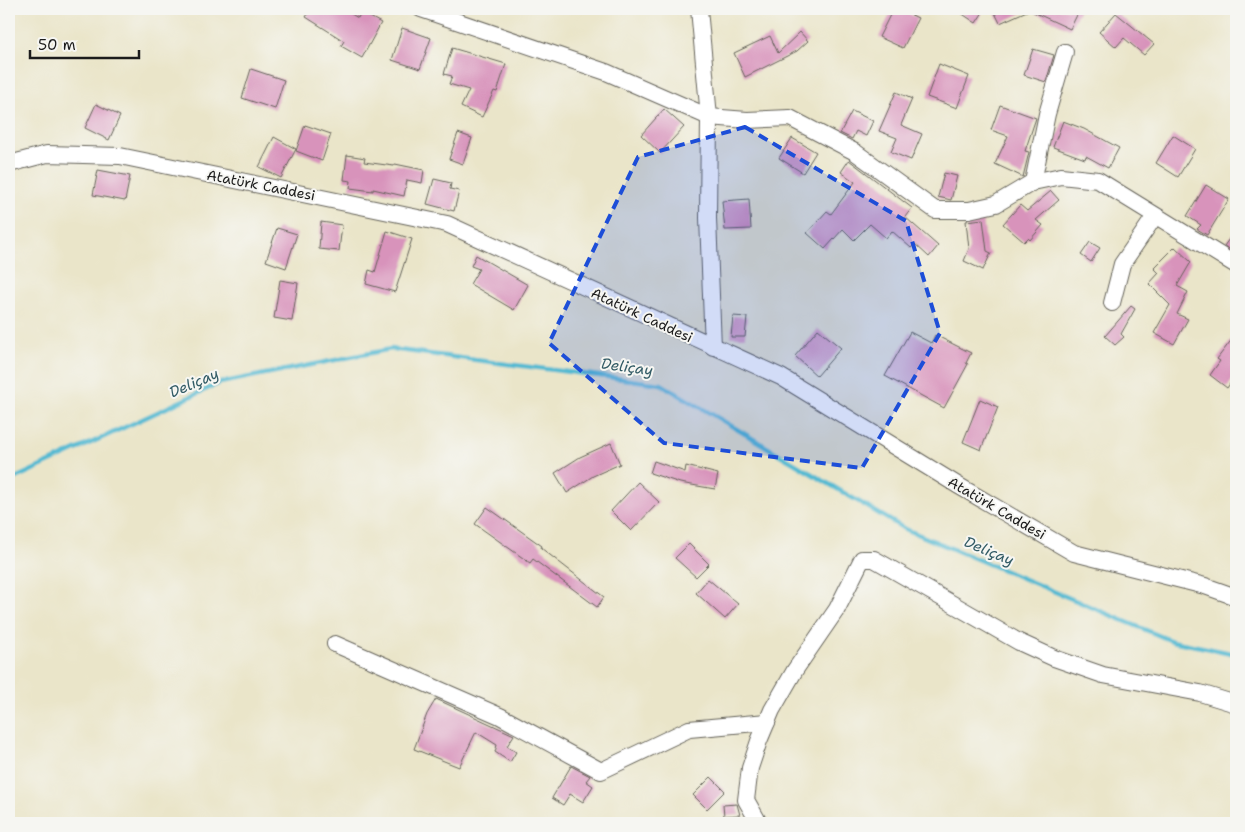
<svg xmlns="http://www.w3.org/2000/svg" width="1245" height="832" viewBox="0 0 1245 832" font-family="'Shantell Sans',sans-serif">
<style>
.lines{fill:none;stroke-linecap:round;stroke-linejoin:round}
.stream{stroke:#54bad2;stroke-width:4.5}
.building{fill:#d893bb}
.minor-casing{stroke:#646259;stroke-width:18}
.minor{stroke:#fff;stroke-width:16}
.marked{fill:#1d4ed8;fill-opacity:0.2;stroke:#1d4ed8;stroke-width:4;stroke-dasharray:10 6;stroke-linejoin:round}
.labels{text-anchor:middle;dominant-baseline:central;stroke-width:4;stroke-linejoin:round;paint-order:stroke}
.street-label{font-size:14px;fill:#1c1c1c;stroke:#f6f6f2}
.water-label{font-size:15px;font-style:italic;fill:#325b65;stroke:#f6f6f2}
</style>
<rect width="100%" height="100%" fill="#f6f6f2"/>
<filter id="ink" filterUnits="userSpaceOnUse"><feTurbulence type="fractalNoise" baseFrequency=".02" numOctaves="2"/><feDisplacementMap in="SourceGraphic" scale="10" xChannelSelector="R" yChannelSelector="G"/><feConvolveMatrix kernelMatrix="1 2 1 2 8 2 1 2 1" color-interpolation-filters="sRGB"/></filter>
<filter id="wash" filterUnits="userSpaceOnUse"><feTurbulence type="fractalNoise" baseFrequency=".0096" numOctaves="4" result="noise"/><feDisplacementMap in="SourceGraphic" scale="20" xChannelSelector="R" yChannelSelector="G"/><feGaussianBlur stdDeviation="1.12" result="paint"/><feColorMatrix in="noise" values="0 0 0 0 0 0 0 0 0 0 0 0 0 0 0 0 0 1.4 0 .05"/><feComposite in="paint" operator="in"/></filter>
<g filter="url(#wash)">
<rect width="100%" height="100%" fill="#eae5c9"/>
<g class="lines">
<polyline class="stream" points="9,481 220,383 391,349 661,384 903,528 1172,641 1236,654"/>
</g>
<g id="blocks">
<g class="building">
<polygon points="311,9 343,9 358,18 361,12 381,23 362,58 341,46 344,41 306,17"/>
<polygon points="893,9 899,9 918,18 903,48 879,37"/>
<polygon points="955,9 985,9 976,23"/>
<polygon points="993,9 1080,9 1070,29 1029,10 1000,23"/>
<polygon points="1116,13 1154,44 1144,55 1124,38 1116,47 1099,32"/>
<polygon points="402,28 431,38 420,69 392,60"/>
<polygon points="800,32 808,41 797,51 745,77 734,53 770,36 778,53"/>
<polygon points="452,48 506,64 497,92 494,91 482,117 461,107 469,90 449,84 452,76 444,74"/>
<polygon points="1033,49 1054,55 1046,82 1024,75"/>
<polygon points="939,64 969,76 957,108 927,97"/>
<polygon points="251,69 284,80 275,109 242,98"/>
<polygon points="896,92 912,99 901,125 922,134 911,160 891,152 897,138 879,131"/>
<polygon points="96,104 120,116 109,140 85,128"/>
<polygon points="1000,105 1036,118 1025,151 1029,152 1023,177 995,164 1008,136 991,130"/>
<polygon points="664,109 684,127 660,153 641,135"/>
<polygon points="852,111 873,121 866,136 856,131 852,139 840,133"/>
<polygon points="1063,121 1084,129 1119,148 1108,168 1086,156 1085,159 1053,147"/>
<polygon points="305,125 331,134 322,161 296,151"/>
<polygon points="458,133 472,138 463,164 449,159"/>
<polygon points="1173,135 1195,149 1178,177 1156,163"/>
<polygon points="274,137 296,149 281,178 259,167"/>
<polygon points="792,138 816,152 803,173 779,158"/>
<polygon points="347,155 365,158 364,162 394,166 395,164 424,170 422,183 407,180 404,196 373,189 373,191 350,188 351,181 344,180"/>
<polygon points="849,160 912,208 905,217 938,246 929,257 915,244 911,248 892,231 886,238 870,224 854,240 843,229 825,249 807,233 827,211 831,214 855,182 841,172"/>
<polygon points="98,170 130,176 125,201 93,195"/>
<polygon points="944,173 957,176 951,200 938,197"/>
<polygon points="434,179 451,183 450,189 459,191 454,211 427,204"/>
<polygon points="1206,185 1229,199 1207,235 1197,229 1201,225 1187,216"/>
<polygon points="1051,191 1059,200 1036,220 1043,225 1030,240 1028,238 1024,242 1003,224 1020,205 1027,211"/>
<polygon points="749,199 751,229 725,230 722,201"/>
<polygon points="983,219 987,251 991,253 983,270 964,261 969,249 966,221"/>
<polygon points="321,222 342,225 339,251 319,249"/>
<polygon points="277,228 297,234 286,268 266,261"/>
<polygon points="1236,229 1236,253 1224,246"/>
<polygon points="387,231 412,239 395,292 366,284 369,270 375,272"/>
<polygon points="1090,242 1100,248 1091,262 1081,255"/>
<polygon points="1175,247 1191,262 1177,286 1188,292 1177,314 1188,319 1174,344 1154,333 1170,305 1149,284 1159,273 1154,268"/>
<polygon points="476,255 528,285 514,310 470,284 479,269 471,266"/>
<polygon points="280,280 298,283 292,321 274,318"/>
<polygon points="1131,306 1135,309 1121,334 1124,337 1115,345 1105,336"/>
<polygon points="733,316 747,317 745,337 731,337"/>
<polygon points="818,329 841,348 817,376 795,356"/>
<polygon points="910,332 931,343 935,335 971,353 966,363 968,364 944,408 885,376"/>
<polygon points="1236,334 1236,375 1227,388 1210,375 1220,361 1217,359"/>
<polygon points="980,399 998,407 981,450 963,442"/>
<polygon points="611,443 620,464 593,476 567,493 555,473 580,457"/>
<polygon points="654,461 685,472 686,466 718,474 715,489 680,483 650,473"/>
<polygon points="638,482 659,502 631,531 611,511"/>
<polygon points="487,507 542,546 541,548 604,597 597,607 533,559 530,563 475,524"/>
<polygon points="689,544 709,564 696,577 675,558"/>
<polygon points="708,579 738,604 725,619 696,593"/>
<polygon points="436,699 514,735 507,746 516,752 510,762 495,752 497,745 476,732 459,767 414,749 427,714"/>
<polygon points="571,766 590,776 586,781 593,786 583,802 570,794 563,805 552,798"/>
<polygon points="711,777 725,791 707,809 693,795"/>
<polygon points="737,804 740,815 724,816 723,805"/>
</g>
</g>
</g>
<g filter="url(#ink)">
<use href="#blocks" fill-opacity="0" stroke="#646259" stroke-width="1"/>
<g class="lines">
<defs>
<g id="minor">
<polyline points="421,9 606,72 709,117 747,120 790,118 855,152 935,210 969,210 996,204 1033,182 1061,176 1098,180 1236,265"/>
<polyline points="699,9 709,117 708,218 713,347"/>
<polyline points="9,164 47,154 120,156 447,224 781,377 959,486 1074,553 1205,586 1236,597"/>
<polyline points="1033,182 1047,114 1065,52"/>
<polyline points="1112,303 1122,264 1155,216"/>
<polyline points="335,644 500,716 601,771 689,729 767,722"/>
<polyline points="759,823 746,800 750,768 759,741 772,710 795,670 837,609 862,559 874,559 1019,642 1054,658 1103,675 1200,693 1236,704"/>
</g>
</defs>
<use href="#minor" class="minor-casing"/>
<use href="#minor" class="minor"/>
</g>
</g>
<path class="marked" d="M745,127L906,221L940,333L862,468L664,443L549,343L638,157Z"/>
<g class="labels">
<g class="street-label">
<text transform="translate(261 185) rotate(11)">Atatürk Caddesi</text>
<text transform="translate(642 315) rotate(25)">Atatürk Caddesi</text>
<text transform="translate(997 508) rotate(30)">Atatürk Caddesi</text>
</g>
<g class="water-label">
<text transform="translate(627 367) rotate(8)">Deliçay</text>
<text transform="translate(194 383) rotate(-23)">Deliçay</text>
<text transform="translate(989 551) rotate(23)">Deliçay</text>
</g>
</g>
<rect width="1245" height="832" fill="none" stroke="#f6f6f2" stroke-width="30"/>
<path d="M30 50v8h109v-8" fill="none" stroke="#1c1c1c" stroke-width="2.5"/>
<text x="38" y="50" font-size="15" fill="#1c1c1c" stroke="#f6f6f2" stroke-width="4" paint-order="stroke">50 m</text>
</svg>
